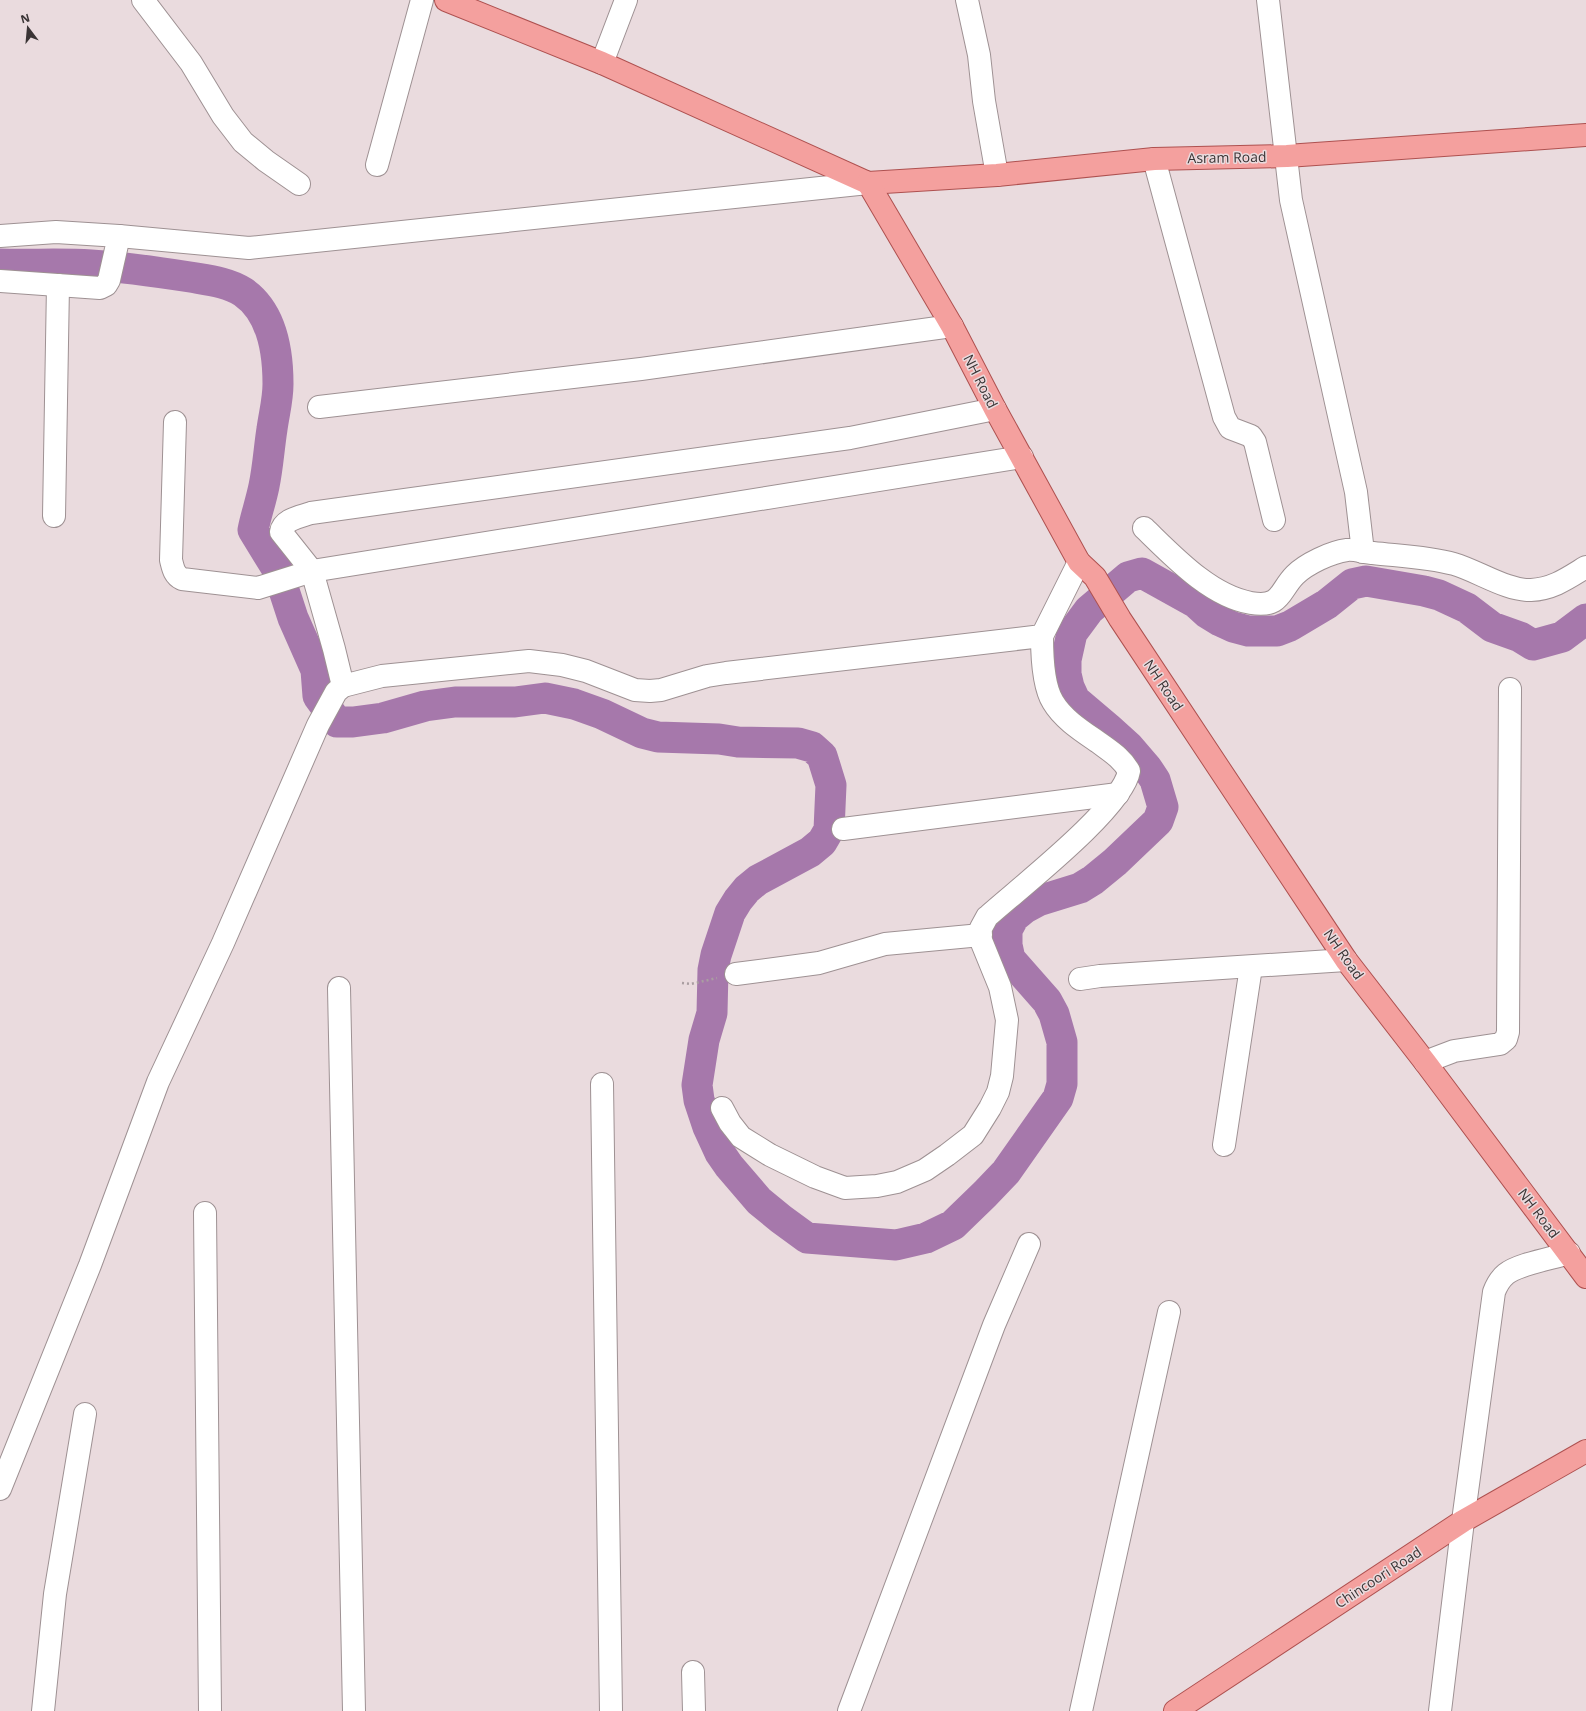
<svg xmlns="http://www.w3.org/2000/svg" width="1586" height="1711" viewBox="0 0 1586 1711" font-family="'Open Sans',sans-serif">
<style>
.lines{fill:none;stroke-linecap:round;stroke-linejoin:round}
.river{stroke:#a678ab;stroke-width:31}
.minor-casing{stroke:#9e9193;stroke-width:24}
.major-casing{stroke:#ae5150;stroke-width:24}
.path{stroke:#aa9ea1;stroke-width:2.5;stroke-dasharray:2 3;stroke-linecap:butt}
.minor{stroke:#fff;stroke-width:22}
.major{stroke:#f4a09e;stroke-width:22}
.labels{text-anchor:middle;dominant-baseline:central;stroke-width:3;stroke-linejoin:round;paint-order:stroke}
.street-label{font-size:14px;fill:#3a3435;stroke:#eadbde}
</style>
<rect width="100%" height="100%" fill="#eadbde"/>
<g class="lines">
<path class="river" d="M0,264C30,265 61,263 91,265C124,267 158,272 190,277C207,280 228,282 243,292C272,312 278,351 278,384C278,400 274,414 272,429C269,448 268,467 264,486C261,501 256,515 253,530L277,569L293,618L316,670L318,696L337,722H353L383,718L425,706L455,702H515L545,698L574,704L602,714L642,733L658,737L719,739L738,742L798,743L812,747L822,756L831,785L829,830L822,842L810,852L758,880L747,889L738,900L730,913L716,955L713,970L712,1013L704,1040L697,1085L699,1100L708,1127L720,1153L729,1166L759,1201L781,1219L807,1238L896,1245L926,1238L953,1225L985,1194L1006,1172L1058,1098L1062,1084V1042L1054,1014L1047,1001L1010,959L1007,945V930L1014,917L1025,908L1038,901L1080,888L1093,880L1115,862L1158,821L1163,807L1155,780L1147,768L1129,747L1108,728L1075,700L1069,687L1066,674V660L1072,633L1089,610L1128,577L1142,573L1196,603L1207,613L1220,621L1233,627L1248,631H1277L1290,626L1327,604L1352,584L1366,581L1424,591L1439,595L1467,608L1492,627L1520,637L1533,645L1562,637L1586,619"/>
<defs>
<g id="minor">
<polyline points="143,0 191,63 223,116 243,142 266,161 299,184"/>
<polyline points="967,0 979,55 984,101 997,175"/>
<polyline points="1268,0 1291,200 1356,492 1363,552"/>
<polyline points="602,63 626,0"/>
<polyline points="1154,159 1224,417 1230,428 1251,436 1255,442 1274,520"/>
<polyline points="377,165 422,0"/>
<polyline points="0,236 56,232 119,236 109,280 106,285 100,288 0,281"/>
<polyline points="119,236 249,248 868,183"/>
<polyline points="319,407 641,369 952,326"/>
<path d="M175,422L171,560C173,568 174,575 182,579L258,588L312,571L1022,457"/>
<polyline points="54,516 58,285"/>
<path d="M1144,528C1173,556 1210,596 1251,603C1282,608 1279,591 1295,575C1306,564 1331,552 1347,550C1355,549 1365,553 1373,553C1400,556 1428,557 1454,564C1478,571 1507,591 1531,590C1553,589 1568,578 1586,567"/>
<path d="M343,686L334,649L312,571L281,532C283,519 300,517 311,513L850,438L995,409"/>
<polyline points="843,829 1118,794"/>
<polyline points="736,974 819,963 885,944 981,935"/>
<polyline points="1080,979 1100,976 1346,960"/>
<polyline points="339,988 354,1711"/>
<polyline points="1425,1062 1454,1051 1500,1044 1506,1039 1508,1032 1510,689"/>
<polyline points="602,1084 611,1711"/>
<path d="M722,1108L730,1123L741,1137L770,1155L815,1177L845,1188L877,1186L897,1182L925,1170L947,1155L973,1135L990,1108L998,1092L1002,1076L1007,1020L1000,987L980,938L981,928L987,917C1018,889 1123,808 1129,771C1122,758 1110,751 1098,742C1082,731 1063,719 1053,702C1043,686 1042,654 1042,636"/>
<polyline points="1224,1145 1251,967"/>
<polyline points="205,1213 210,1711"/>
<polyline points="0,1489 90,1265 158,1082 223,943 318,725 336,692 343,686 382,676 529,661 562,665 586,671 635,690 650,691 661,690 707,676 726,673 1042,636 1079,562"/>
<polyline points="693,1672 694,1711"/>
<polyline points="43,1711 55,1594 85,1414"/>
<polyline points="849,1711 994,1325 1029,1244"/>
<polyline points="1081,1711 1169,1312"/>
<path d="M1440,1711L1463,1521L1494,1292C1497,1284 1500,1279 1506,1274C1518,1264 1554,1258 1569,1253"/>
</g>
<g id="major">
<polyline points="446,0 602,63 868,183 997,175 1154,159 1287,156 1586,135"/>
<polyline points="868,183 952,326 995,409 1079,562 1095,577 1120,619 1346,960 1425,1062 1586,1277"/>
<polyline points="1175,1711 1463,1521 1586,1451"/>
</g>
</defs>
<use href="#minor" class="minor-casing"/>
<use href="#major" class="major-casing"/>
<polyline class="path" points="682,983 691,984 717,978"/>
<use href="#minor" class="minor"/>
<use href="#major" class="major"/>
</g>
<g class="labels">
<g class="street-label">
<text transform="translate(1227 157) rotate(-1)">Asram Road</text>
<text transform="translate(981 381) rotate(63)">NH Road</text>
<text transform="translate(1164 685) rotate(56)">NH Road</text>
<text transform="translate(1344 954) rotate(55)">NH Road</text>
<text transform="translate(1539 1213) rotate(53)">NH Road</text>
<text transform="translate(1378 1577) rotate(-33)">Chincoori Road</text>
</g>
</g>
<g transform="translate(28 28) rotate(344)" stroke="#eadbde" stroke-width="3" paint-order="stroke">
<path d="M0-3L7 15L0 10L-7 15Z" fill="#3a3435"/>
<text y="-6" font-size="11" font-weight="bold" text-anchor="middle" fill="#3a3435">N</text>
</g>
</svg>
